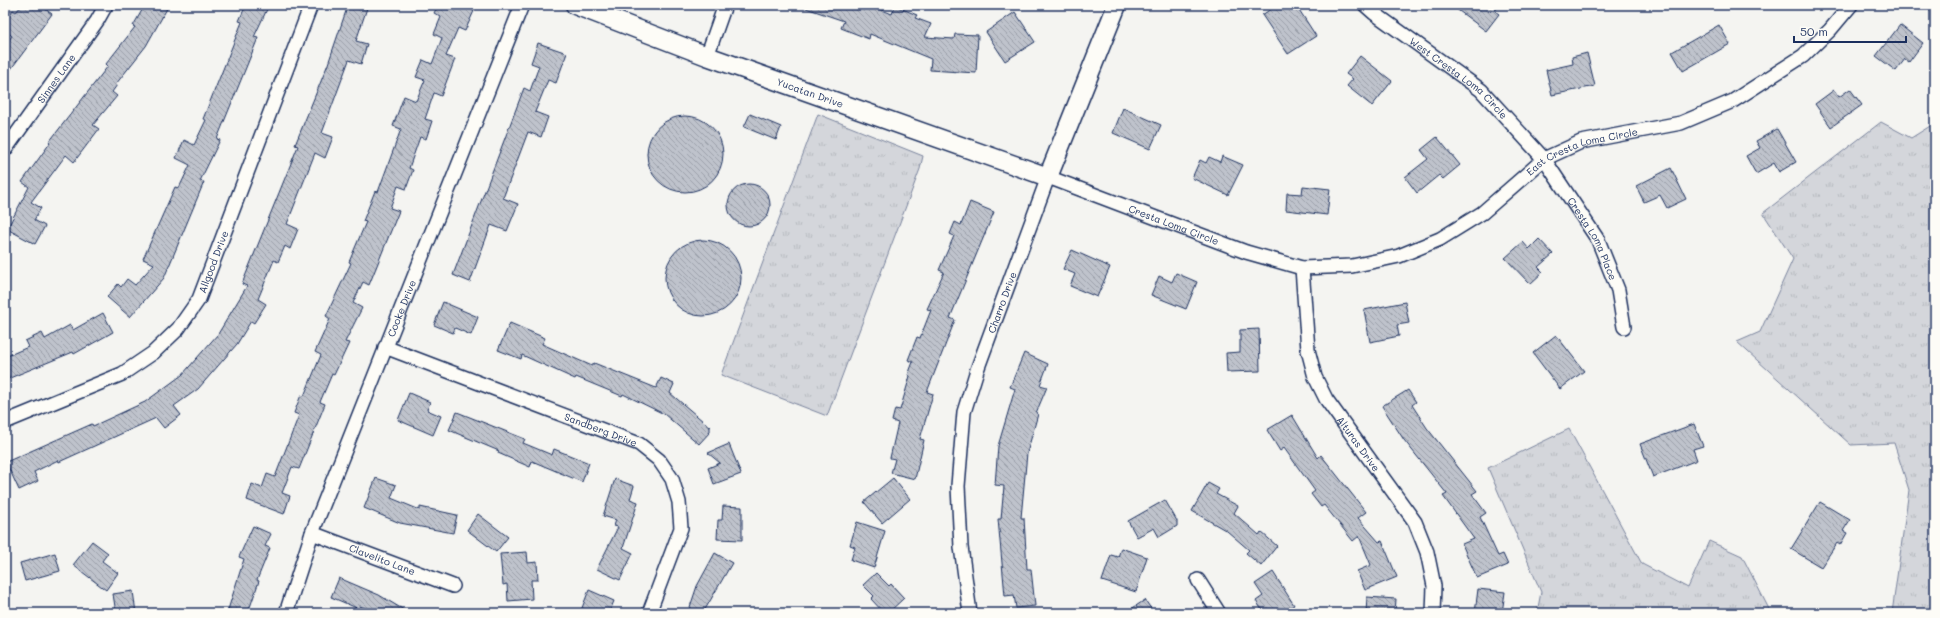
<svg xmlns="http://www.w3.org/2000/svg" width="1940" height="618" viewBox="0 0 1940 618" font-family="Mali,sans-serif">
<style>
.grass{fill:url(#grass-tufts);stroke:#78829c}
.building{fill:url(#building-back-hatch);stroke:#1b2f5e}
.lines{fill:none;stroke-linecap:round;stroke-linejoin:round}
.street-casing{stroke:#1b2f5e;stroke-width:16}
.secondary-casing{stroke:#1b2f5e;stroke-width:21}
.street{stroke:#fdfcf7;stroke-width:13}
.secondary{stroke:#fdfcf7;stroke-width:18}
.labels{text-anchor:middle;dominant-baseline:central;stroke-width:3.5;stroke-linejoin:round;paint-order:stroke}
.street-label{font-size:10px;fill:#1b2f5e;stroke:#fdfcf7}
</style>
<defs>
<pattern id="grass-tufts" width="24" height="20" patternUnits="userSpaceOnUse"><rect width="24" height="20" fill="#d4d6db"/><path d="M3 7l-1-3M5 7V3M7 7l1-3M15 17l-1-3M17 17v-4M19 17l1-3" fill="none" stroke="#b5b8be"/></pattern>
<pattern id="building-back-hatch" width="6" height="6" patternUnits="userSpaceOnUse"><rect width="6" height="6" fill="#bfc3cc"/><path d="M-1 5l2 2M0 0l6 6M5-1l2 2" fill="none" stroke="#9a9fa9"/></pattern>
</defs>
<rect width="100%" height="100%" fill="#f4f4f1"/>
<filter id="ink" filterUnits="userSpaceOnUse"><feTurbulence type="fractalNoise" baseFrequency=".025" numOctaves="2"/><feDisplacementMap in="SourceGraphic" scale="8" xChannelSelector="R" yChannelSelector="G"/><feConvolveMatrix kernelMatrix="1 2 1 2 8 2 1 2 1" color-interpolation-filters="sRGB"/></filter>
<g filter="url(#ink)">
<g class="grass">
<polygon points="818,114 923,156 920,169 827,416 721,375"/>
<polygon points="1881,122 1911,138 1935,123 1935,613 1892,613 1909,490 1894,443 1851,445 1737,342 1760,332 1793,259 1763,213"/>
<polygon points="1569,429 1642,564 1688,588 1709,541 1742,556 1771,613 1537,613 1541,592 1488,468"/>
</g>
<g class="building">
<polygon points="22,5 40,5 52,14 5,77 5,45 12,36 5,30 5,20 13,10 16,12"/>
<polygon points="145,5 169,5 146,46 116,84 117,85 112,92 117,96 93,125 99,129 74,162 66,155 31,202 41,208 34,220 45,226 35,244 7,229 29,187 22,182 50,143 49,142 108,66 106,64 135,27 133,26"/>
<polygon points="246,5 269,5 254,37 258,38 217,139 220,140 200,181 204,182 164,278 130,317 107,297 118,284 121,287 127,279 135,285 154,264 143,259 175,187 179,188 190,165 176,158 184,140 194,145 206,120 203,119 242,22 239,21"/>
<polygon points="348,5 368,5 356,41 367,44 361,64 349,60 322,133 333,137 325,158 315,153 287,224 298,229 290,249 285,246 278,262 274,260 258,299 266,304 254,323 251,321 237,344 198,389 174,406 181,415 164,428 156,418 59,462 58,460 34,472 38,481 19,490 6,462 92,424 93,426 145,402 182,375 218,334 247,286 242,284 298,146 295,145 328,64"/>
<polygon points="438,5 461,5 474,11 465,31 458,28 446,56 455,59 441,96 434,93 425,119 432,121 426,139 420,137 409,168 413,170 406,189 398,186 390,208 399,211 369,285 363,282 353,303 362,308 345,342 349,343 334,375 332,374 320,402 325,404 299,469 292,467 282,493 290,496 284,514 247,500 252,484 262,488 267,474 275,477 299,415 294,413 301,395 304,396 321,355 315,352 330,319 326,316 351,263 349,262 366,222 363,221 375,191 378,192 401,129 393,126 404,96 416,101 425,80 416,77 423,60 432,64 442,38 434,34 441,17 434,13"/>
<polygon points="804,5 870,5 892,14 895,6 917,15 915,18 931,24 925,37 954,39 955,34 978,35 976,73 930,70 931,59 870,34 869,39 841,28 844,21 803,7"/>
<polygon points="1277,5 1296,5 1316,36 1288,54 1262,15"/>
<polygon points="1451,5 1499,5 1495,11 1499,14 1486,31"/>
<polygon points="1015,12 1035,42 1005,61 986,32"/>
<polygon points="1719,25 1730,44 1683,71 1672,52"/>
<polygon points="1900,25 1923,43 1909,62 1905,59 1896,71 1876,56"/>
<polygon points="538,43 567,53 556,83 548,80 535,112 548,117 541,137 528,132 503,198 518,204 507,231 491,225 470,282 453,275 524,88 530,91 539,66 531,63"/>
<polygon points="1587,53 1595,86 1552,95 1546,70 1573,64 1572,57"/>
<polygon points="1360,56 1392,81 1372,106 1347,86 1353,79 1346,74"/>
<polygon points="1850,89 1862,105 1831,127 1815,104 1834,90 1839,97"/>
<polygon points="1123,108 1161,125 1150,149 1113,133"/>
<polygon points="750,114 781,127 776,140 744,127"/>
<circle cx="685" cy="154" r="38"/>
<polygon points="1777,129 1796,162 1779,172 1774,163 1756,174 1746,156 1760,148 1756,141"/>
<polygon points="1437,137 1460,165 1443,179 1439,175 1417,193 1405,177 1428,159 1421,150"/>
<polygon points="1222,156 1243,165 1228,195 1192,178 1200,160 1206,163 1209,157 1220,162"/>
<polygon points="1671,168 1686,199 1667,208 1660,195 1644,202 1636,186"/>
<circle cx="749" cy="205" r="21"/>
<polygon points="1303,186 1330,189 1327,215 1286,210 1287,193 1302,194"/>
<polygon points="970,202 994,212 950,318 955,320 927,392 933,394 920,439 924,440 915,479 891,473 895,459 890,458 898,423 892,421 895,409 900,410 910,376 908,375 913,362 908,360 917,337 920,338 931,310 927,309 944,272 939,270 954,236 950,234 955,222 961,225"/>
<polygon points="1539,239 1553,254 1538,267 1543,272 1530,284 1505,258 1523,242 1529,249"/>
<circle cx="703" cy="278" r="38"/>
<polygon points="1072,250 1110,267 1097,297 1070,286 1075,274 1063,269"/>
<polygon points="1176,273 1197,282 1186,309 1151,295 1159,276 1172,282"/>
<polygon points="443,302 478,317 471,335 455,328 453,333 434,325"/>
<polygon points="1405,302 1409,323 1397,325 1399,336 1370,342 1364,310"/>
<polygon points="103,313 113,332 74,354 73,352 5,380 5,357 28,347 25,341 42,333 45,339 70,325 73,330"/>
<polygon points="510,323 545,338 542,344 592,366 594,363 656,388 661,378 674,384 670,393 710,427 710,432 699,444 664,414 623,394 622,396 576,377 575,379 522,355 521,359 498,350"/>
<polygon points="1259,329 1260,371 1227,372 1226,353 1240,352 1240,330"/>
<polygon points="1556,335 1584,371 1560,389 1533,353"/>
<polygon points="1024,353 1048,364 1040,385 1047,387 1036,413 1038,414 1027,453 1021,518 1024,518 1027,569 1031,569 1035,606 1016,608 1014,595 1005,596 998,519 1001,519 1004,486 995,485 998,446 1015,389 1010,387"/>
<polygon points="1408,390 1416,402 1412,405 1427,428 1477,491 1472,494 1486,513 1480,517 1498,556 1503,554 1508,565 1477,578 1462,544 1474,539 1443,496 1447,494 1404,440 1382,406"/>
<polygon points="409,393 430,402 427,410 441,416 433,435 398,420"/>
<polygon points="457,412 525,439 523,443 552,455 554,449 589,463 582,482 532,461 530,467 498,453 499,451 449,430"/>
<polygon points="1292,415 1318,458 1321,455 1366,512 1358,518 1379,542 1382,541 1397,577 1365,590 1357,571 1371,565 1359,536 1353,541 1324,505 1321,507 1311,494 1315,491 1284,448 1280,451 1267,430"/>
<polygon points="1694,424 1703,446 1693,449 1697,460 1653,477 1640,444"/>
<polygon points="729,444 741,474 714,484 708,468 720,463 708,453"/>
<polygon points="376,478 396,485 391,498 420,510 420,507 457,515 453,533 400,523 364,508"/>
<polygon points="893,478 910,499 882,523 864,502"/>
<polygon points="615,479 634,486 630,499 638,502 623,548 633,553 620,580 597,569 618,527 614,526 616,520 603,516"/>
<polygon points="1208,483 1219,489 1216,494 1238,506 1234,513 1259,535 1261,532 1277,546 1261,566 1246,553 1249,550 1227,531 1192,511"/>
<polygon points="1165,500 1177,521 1177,526 1159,537 1154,528 1137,537 1128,521"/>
<polygon points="1820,502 1850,520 1843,531 1847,533 1840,545 1837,543 1821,567 1791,549"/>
<polygon points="723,506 742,507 742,540 717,539 718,520 722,520"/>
<polygon points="478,514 508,537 496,552 467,530"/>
<polygon points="857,522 885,531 874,568 851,560 855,547 850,545"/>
<polygon points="253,526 271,534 265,546 270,548 257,580 259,581 248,613 227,613 244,559 239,557"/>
<polygon points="92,541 108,553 102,561 118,573 106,590 73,565"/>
<polygon points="1121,548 1147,557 1136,592 1102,581 1111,555 1118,557"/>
<polygon points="527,552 528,563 537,562 538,580 531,580 532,599 508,601 507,584 503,585 500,554"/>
<polygon points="55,553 60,571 25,581 20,563"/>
<polygon points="715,553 732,563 703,613 688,613 697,586"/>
<polygon points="1273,572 1294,605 1281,613 1264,613 1256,601 1263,596 1255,584"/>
<polygon points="876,573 889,586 891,584 904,598 888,613 884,613 871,599 874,596 863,585"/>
<polygon points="339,578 379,595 409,613 379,613 360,606 359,609 331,597"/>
<polygon points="1478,589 1505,592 1502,613 1475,613"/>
<polygon points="589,590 614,601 609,613 580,613"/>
<polygon points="133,591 136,613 116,613 113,594"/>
<polygon points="1367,597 1396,599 1395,613 1366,613"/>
<polygon points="1145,600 1154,613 1125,613"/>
</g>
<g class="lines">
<defs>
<g id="street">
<path id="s1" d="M1365,5L1374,13L1481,90L1544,159L1598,240L1618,290L1624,327"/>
<polyline points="707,56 725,5"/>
<path id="s2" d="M5,150L97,21L106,5"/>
<path id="s3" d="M1302,268L1308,350L1315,377L1326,399L1415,522L1427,552L1434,586L1433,613"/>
<path id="s4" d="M385,347L639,444L659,460L672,479L679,502L681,528L649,613"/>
<path id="s5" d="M5,422L122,374L153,353L178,329L199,299L311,5"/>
<path id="s6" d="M312,533L453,586"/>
<polyline points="1198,580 1219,613"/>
<path id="s7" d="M286,613L312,533L522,5"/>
<path id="s8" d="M970,613L961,547L958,486L964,412L977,370L1048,177L1246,252L1302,268L1352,266L1399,256L1440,239L1482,213L1544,159L1581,142L1681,123L1733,101L1803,56L1830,30L1851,5"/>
</g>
<g id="secondary">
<path id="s9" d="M575,5L707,56L1048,177L1117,5"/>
</g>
</defs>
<use href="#street" class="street-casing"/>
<use href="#secondary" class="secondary-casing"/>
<use href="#street" class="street"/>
<use href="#secondary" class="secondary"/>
</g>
</g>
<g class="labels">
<g class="street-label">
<text stroke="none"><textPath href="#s2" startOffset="88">Sinnes Lane</textPath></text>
<text stroke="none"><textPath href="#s1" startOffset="119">West Cresta Loma Circle</textPath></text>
<text stroke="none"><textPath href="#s9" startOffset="251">Yucatan Drive</textPath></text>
<text stroke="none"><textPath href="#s8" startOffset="1034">East Cresta Loma Circle</textPath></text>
<text stroke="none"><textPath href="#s8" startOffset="586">Cresta Loma Circle</textPath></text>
<text stroke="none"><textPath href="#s1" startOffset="331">Cresta Loma Place</textPath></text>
<text stroke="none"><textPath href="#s5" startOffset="275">Allgood Drive</textPath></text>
<text stroke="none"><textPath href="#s8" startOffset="318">Charro Drive</textPath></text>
<text stroke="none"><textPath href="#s7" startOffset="326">Cooke Drive</textPath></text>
<text stroke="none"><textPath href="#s4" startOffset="231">Sandberg Drive</textPath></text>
<text stroke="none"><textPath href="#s3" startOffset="190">Alturas Drive</textPath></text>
<text stroke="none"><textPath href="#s6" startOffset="75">Clavelito Lane</textPath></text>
</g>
</g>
<rect width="1940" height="618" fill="none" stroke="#fdfcf7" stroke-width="20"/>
<rect x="10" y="10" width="1920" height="598" fill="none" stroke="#1b2f5e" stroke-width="1.5" filter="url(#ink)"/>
<path d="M1794 36v6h112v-6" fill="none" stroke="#1b2f5e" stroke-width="2"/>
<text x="1800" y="36" font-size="12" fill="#1b2f5e" stroke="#fdfcf7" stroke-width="3" paint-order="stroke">50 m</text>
</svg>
